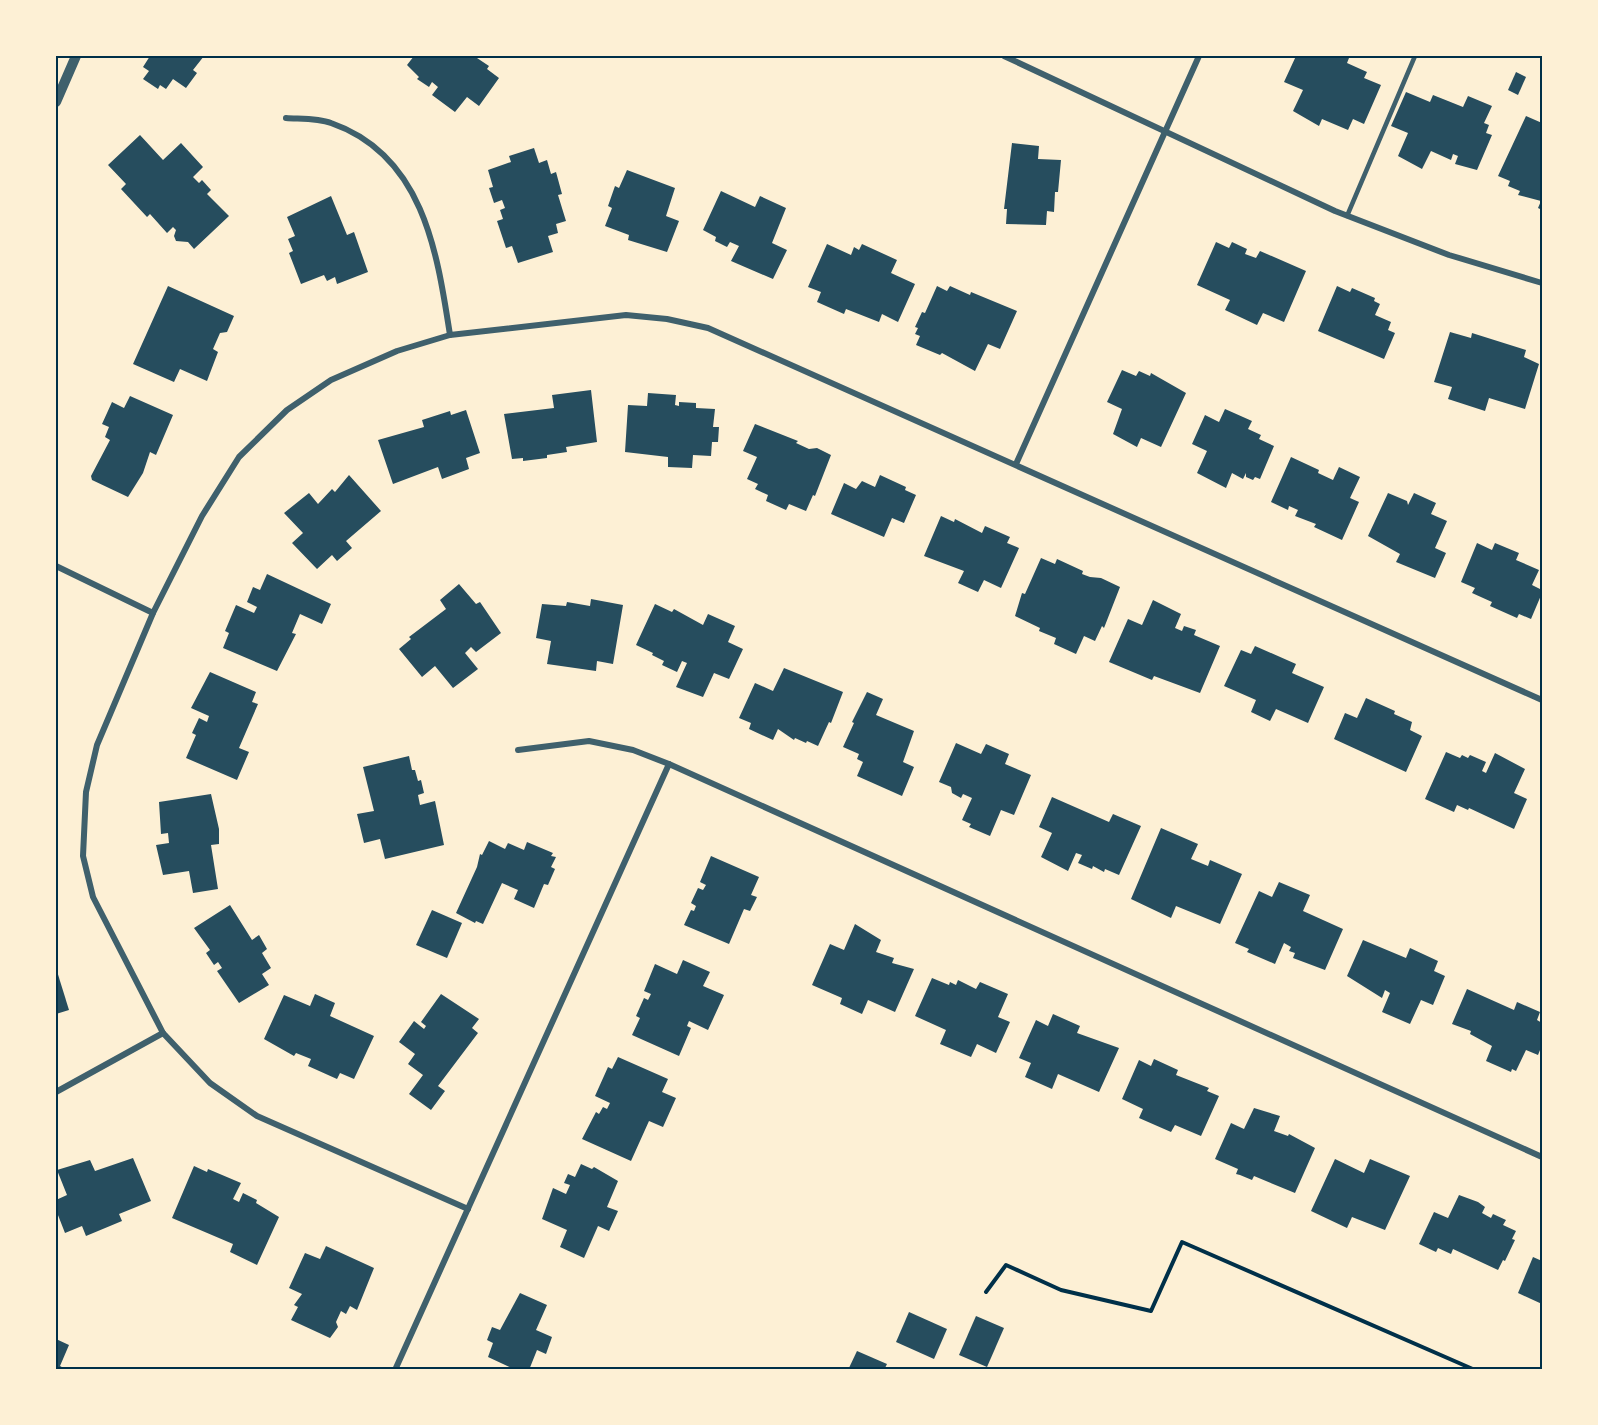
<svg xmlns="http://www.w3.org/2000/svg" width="1598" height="1425" viewBox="0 0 1598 1425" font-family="'Varela Round',sans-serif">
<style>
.building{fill:#264d5e}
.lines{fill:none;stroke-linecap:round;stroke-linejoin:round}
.path{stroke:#003049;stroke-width:4}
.service{stroke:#3f606c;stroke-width:4.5}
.minor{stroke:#3f606c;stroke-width:6}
.tertiary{stroke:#3f606c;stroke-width:10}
.neatline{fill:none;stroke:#003049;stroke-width:2}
</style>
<rect width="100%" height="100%" fill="#fdf0d5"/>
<g class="building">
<polygon points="150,56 204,56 193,70 197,73 186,88 173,79 166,89 160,85 158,89 143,79 149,71 143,67"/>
<polygon points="414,56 474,56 489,66 487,69 499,78 479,106 467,97 455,112 432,95 438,87 432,82 429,87 417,79 419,77 407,65"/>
<polygon points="1296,56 1343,56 1349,58 1347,63 1367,72 1364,78 1381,85 1364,124 1353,119 1348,130 1322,119 1319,126 1293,111 1303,90 1284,82"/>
<polygon points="1516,72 1526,77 1518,95 1508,90"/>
<polygon points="1406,92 1430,102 1433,95 1463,107 1468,96 1492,106 1484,123 1489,125 1486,133 1492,135 1477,170 1455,164 1458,156 1453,154 1451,160 1431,151 1422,169 1398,156 1408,133 1391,126"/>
<polygon points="1526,116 1542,123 1542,210 1538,208 1541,201 1518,195 1520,191 1508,186 1510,181 1498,176"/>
<polygon points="140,135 163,160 181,143 203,167 193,177 199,183 202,180 211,190 207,194 229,216 194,249 188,242 176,241 174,236 176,230 173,227 167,233 150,214 147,217 121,189 126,184 108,165"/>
<polygon points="1012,143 1039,146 1038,159 1061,160 1058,192 1055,192 1054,212 1047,211 1046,225 1006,224 1007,209 1004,209"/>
<polygon points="534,148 539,163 547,160 551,174 556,172 562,194 558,195 566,221 556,224 558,233 548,236 553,252 518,263 512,246 506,248 497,221 503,219 500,210 505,208 502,200 494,203 489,188 493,187 488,170 511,162 509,156"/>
<polygon points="627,170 675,188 666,216 679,221 667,252 628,240 629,235 605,226 612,208 608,206 615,186 619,188"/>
<polygon points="721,191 755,207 760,196 786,208 772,243 787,250 773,279 731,261 739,246 730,242 727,247 715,241 716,237 703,230"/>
<polygon points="331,196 347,235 354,232 368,272 337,284 335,277 327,281 324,275 301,284 289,253 293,251 288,239 295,236 287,217"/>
<polygon points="1216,242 1229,248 1232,242 1247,249 1245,254 1256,258 1260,251 1306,271 1284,322 1263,313 1257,325 1225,310 1230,300 1197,285"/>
<polygon points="827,244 851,255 854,247 859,250 862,244 897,260 891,273 915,284 898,322 882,314 879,322 846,309 844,314 817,302 821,292 808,287"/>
<polygon points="168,286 234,316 227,332 220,333 213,349 218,352 207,381 180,369 174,382 133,364"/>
<polygon points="937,286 947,291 950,286 970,295 971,292 1017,311 1000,349 988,344 975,371 942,353 940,355 916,345 920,336 915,334 918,328 915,327 922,312 925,313"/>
<polygon points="1337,286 1350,292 1352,288 1375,298 1374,301 1380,304 1375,315 1391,322 1388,330 1395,333 1384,359 1318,331"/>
<polygon points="1450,332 1471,338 1472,333 1526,350 1524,357 1539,364 1525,409 1489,398 1485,411 1448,399 1452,387 1434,382"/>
<polygon points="1122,370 1136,376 1139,371 1150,376 1151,373 1186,393 1161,447 1141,438 1137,447 1113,434 1122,409 1107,402"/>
<polygon points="591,390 597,442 566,447 567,452 547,455 547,458 523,461 523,458 512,459 504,414 554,408 552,395"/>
<polygon points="648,393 676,395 675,405 679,406 679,402 696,403 696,408 715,409 713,427 719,427 718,442 712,442 711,456 693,455 692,468 668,467 668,457 625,452 628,405 647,406"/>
<polygon points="130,396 173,415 156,455 150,452 143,473 128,497 92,480 91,476 110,440 105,437 109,427 102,424 112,402 124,408"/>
<polygon points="1225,409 1252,421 1248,429 1261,435 1259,439 1274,446 1260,479 1255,477 1253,480 1246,477 1246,473 1243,479 1232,473 1226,488 1197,473 1207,451 1192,444 1205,415 1219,422"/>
<polygon points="466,410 480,453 466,458 469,469 442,479 438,467 393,484 378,440 424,427 422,420 450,411 451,415"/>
<polygon points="755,424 798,441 796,443 809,449 817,448 831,455 815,496 813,495 806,511 789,504 786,510 766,501 768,495 755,489 758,484 747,479 757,457 743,451"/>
<polygon points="1291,457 1319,470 1318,473 1333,480 1339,467 1360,477 1350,498 1359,502 1342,540 1314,527 1316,524 1295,516 1298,510 1289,506 1288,510 1271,502"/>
<polygon points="349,475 381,511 346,541 352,548 337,561 332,555 317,569 292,543 303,533 284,513 309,493 318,504 332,489 335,492"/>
<polygon points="880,475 906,487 905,490 916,495 904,523 892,518 884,537 831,514 844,483 856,489 862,481 875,487"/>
<polygon points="1388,493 1407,501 1408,505 1414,493 1436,503 1431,514 1447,521 1435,548 1446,553 1435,578 1396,562 1400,554 1368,536"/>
<polygon points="941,516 954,522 955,519 982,533 985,526 1010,537 1007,543 1019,548 1001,588 984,580 978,592 958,583 964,571 924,556"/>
<polygon points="1477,543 1492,550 1495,543 1519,553 1516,560 1539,570 1532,585 1542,590 1542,593 1531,619 1519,614 1517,618 1490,606 1492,602 1472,593 1475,588 1461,582"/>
<polygon points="1041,558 1055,564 1057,559 1083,571 1082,574 1090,577 1101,578 1120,587 1104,628 1102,626 1095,641 1084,636 1076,654 1054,644 1056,638 1039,631 1040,628 1015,616 1022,593 1025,594"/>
<polygon points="267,574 331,604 322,624 300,614 292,633 296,634 277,671 223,648 229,633 225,631 236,605 254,613 257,607 247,602 253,587 260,590"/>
<polygon points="459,584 476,604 480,602 501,633 476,652 471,647 465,653 478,669 453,688 435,666 422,677 399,649 411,639 409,637 446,609 440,600"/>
<polygon points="591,599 623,605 613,664 597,661 596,671 547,664 551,641 536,638 542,604 566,606 567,602 590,606"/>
<polygon points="1153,600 1181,614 1175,628 1182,631 1184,626 1196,630 1194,635 1220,646 1200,693 1154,676 1152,680 1109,662 1128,619 1142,625"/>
<polygon points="655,604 672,612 674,609 703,625 708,614 735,626 728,642 743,649 729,679 714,673 703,697 676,687 687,663 682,661 677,672 662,665 664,661 652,655 653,653 636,645"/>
<polygon points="1255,646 1296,664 1292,673 1324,687 1308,723 1276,709 1270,721 1251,712 1256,700 1224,686 1241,650 1251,654"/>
<polygon points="784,668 843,692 831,723 829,722 818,746 807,741 806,743 795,738 794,740 778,729 773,740 749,729 751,723 739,718 755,683 773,691"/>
<polygon points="210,672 256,692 252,702 258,704 239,748 249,752 237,780 186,758 196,735 192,733 199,718 207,722 209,716 191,708"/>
<polygon points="867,692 883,699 876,715 914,731 903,762 914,767 902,796 857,776 863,762 857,759 859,754 843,747 854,723 852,722"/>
<polygon points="1366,698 1395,711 1394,714 1412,722 1410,730 1422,736 1406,772 1334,739 1345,713 1357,718"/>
<polygon points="956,743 981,754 986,744 1009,754 1005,764 1031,775 1014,815 1001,810 990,836 969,827 971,824 962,820 972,798 963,794 961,798 952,793 951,787 939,782"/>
<polygon points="1446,752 1460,758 1462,755 1468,758 1470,755 1486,762 1482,771 1486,773 1495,753 1525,769 1514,793 1527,799 1514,829 1469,808 1468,810 1457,805 1454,812 1425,799"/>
<polygon points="409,756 412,770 415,770 418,781 421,780 424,793 418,795 420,805 435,801 444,845 385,859 380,839 364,843 357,814 374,811 363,767"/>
<polygon points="211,794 219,829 219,844 211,845 218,889 193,893 189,871 163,875 156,845 169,843 168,833 161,834 159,802"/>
<polygon points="1052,797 1109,822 1113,814 1141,826 1119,875 1105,869 1104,872 1093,866 1092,869 1078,863 1082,855 1076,853 1068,871 1041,857 1052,833 1039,827"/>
<polygon points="1161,828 1198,844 1191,859 1208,866 1210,860 1242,874 1220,924 1176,906 1171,918 1131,899"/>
<polygon points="489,841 505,849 508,843 524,850 527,842 553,853 551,856 556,857 551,867 555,869 548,885 544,884 534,908 514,899 518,890 502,883 483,924 476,921 475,923 456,913 477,867 480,854 482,855"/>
<polygon points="711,856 759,877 751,895 757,897 750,911 744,909 729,944 684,925 691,910 694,911 696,906 691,903 698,888 703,890 706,885 700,882"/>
<polygon points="1279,882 1310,895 1303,911 1343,929 1325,970 1293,958 1295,953 1289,951 1291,947 1284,943 1275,964 1247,952 1249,949 1235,943 1259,891 1272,897"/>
<polygon points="230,905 252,940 259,935 267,949 262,953 271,968 262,974 269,985 239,1003 217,971 222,968 218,962 214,965 206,953 210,950 194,928"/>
<polygon points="432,910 462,923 447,958 416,945"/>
<polygon points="855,924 881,940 876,952 894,958 892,963 914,969 895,1012 868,1000 862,1014 840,1004 842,998 812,985 830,944 844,950"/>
<polygon points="1363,940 1406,958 1410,948 1438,961 1434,971 1445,976 1433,1005 1421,1000 1410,1024 1382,1012 1390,993 1385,990 1382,998 1347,976"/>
<polygon points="683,960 710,972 703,986 724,995 708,1030 689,1021 687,1026 691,1028 679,1056 632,1035 640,1018 636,1016 644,998 648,1000 651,994 644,991 655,964 677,974"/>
<polygon points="56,968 69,1010 56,1014"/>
<polygon points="932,978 949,985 950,982 956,985 958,980 976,989 980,982 1008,994 998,1017 1010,1022 996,1053 977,1044 971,1057 940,1044 946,1030 915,1016"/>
<polygon points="1467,989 1514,1010 1517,1002 1540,1012 1537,1020 1542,1023 1542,1045 1538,1055 1526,1050 1516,1071 1512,1069 1511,1072 1486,1061 1492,1046 1470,1034 1471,1031 1452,1024"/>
<polygon points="315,994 335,1003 330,1016 374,1036 354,1079 340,1073 337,1079 308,1066 311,1059 296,1053 294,1056 264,1039 284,995 310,1006"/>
<polygon points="441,994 479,1019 472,1028 478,1033 438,1086 445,1091 431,1110 409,1094 423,1075 408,1064 415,1054 399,1042 414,1021 424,1029 426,1026 421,1022"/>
<polygon points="1053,1014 1080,1026 1077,1033 1119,1048 1099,1092 1058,1074 1052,1089 1025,1077 1031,1063 1019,1058 1036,1020 1048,1026"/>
<polygon points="618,1057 668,1079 662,1092 676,1098 663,1127 649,1121 631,1161 582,1139 596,1112 599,1114 603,1107 607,1109 610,1103 595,1096 608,1067 612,1069"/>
<polygon points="1154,1059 1178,1070 1176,1075 1209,1088 1207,1091 1219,1096 1201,1136 1175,1125 1171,1132 1139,1118 1143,1109 1122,1099 1139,1060 1151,1066"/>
<polygon points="1254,1108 1280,1116 1274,1131 1288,1136 1289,1134 1315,1148 1295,1193 1254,1176 1252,1180 1240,1175 1236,1174 1238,1169 1215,1159 1231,1123 1244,1129"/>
<polygon points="133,1158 151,1201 119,1214 122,1221 86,1236 82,1226 65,1233 56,1210 56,1200 67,1195 57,1170 90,1160 95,1171"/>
<polygon points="1335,1159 1364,1173 1370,1159 1410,1176 1385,1230 1352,1217 1347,1228 1311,1211"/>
<polygon points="581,1164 592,1169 594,1167 618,1181 607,1207 618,1211 609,1231 598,1226 584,1258 560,1247 567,1230 542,1219 553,1188 566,1194 570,1185 564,1183 568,1174 575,1177"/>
<polygon points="194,1166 207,1172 208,1169 241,1183 233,1199 239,1202 243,1193 257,1200 256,1203 279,1217 257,1265 230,1252 233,1244 172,1218"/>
<polygon points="1459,1195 1478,1202 1485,1207 1482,1213 1491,1218 1493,1214 1506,1220 1503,1225 1516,1231 1512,1239 1515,1240 1505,1261 1503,1260 1498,1270 1453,1249 1451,1254 1438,1248 1436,1252 1419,1244 1434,1212 1448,1218"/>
<polygon points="326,1246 374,1268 357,1310 350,1306 346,1314 341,1311 336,1322 338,1327 330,1338 291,1320 298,1307 294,1305 302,1294 289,1288 305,1253 320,1259"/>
<polygon points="1533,1257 1542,1261 1542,1304 1518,1293"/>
<polygon points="520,1293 547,1305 536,1330 552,1337 546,1354 537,1350 529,1370 516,1370 488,1357 493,1343 487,1340 492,1327 500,1330"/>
<polygon points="909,1312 947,1329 934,1359 896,1342"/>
<polygon points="976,1316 1004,1328 987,1367 959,1355"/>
<polygon points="56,1339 69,1345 60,1366 67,1370 56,1370"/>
<polygon points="857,1351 887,1364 884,1370 848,1370"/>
</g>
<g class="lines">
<polyline class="path" points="986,1292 1006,1265 1061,1290 1151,1311 1182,1242 1475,1370"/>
<polyline class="service" points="1347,216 1415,56"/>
<g class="minor">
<polyline points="1004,56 1335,211 1449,255 1542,283"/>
<path d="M286,118C300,119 318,118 331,123C423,155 437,251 450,335L626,315L667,319L708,328L1542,700"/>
<polyline points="450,335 397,351 331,380 287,410 239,457 202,516 153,613 97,745 86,792 83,856 93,897 163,1033 210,1083 257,1116 468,1209"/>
<polyline points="1016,464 1199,56"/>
<polyline points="56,566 153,613"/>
<polyline points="518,750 589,741 633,750 669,764 1542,1157"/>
<polyline points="56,1092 163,1033"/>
<polyline points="395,1370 669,764"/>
</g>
<polyline class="tertiary" points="56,102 76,56"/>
</g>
<rect width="1598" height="1425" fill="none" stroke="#fdf0d5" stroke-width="114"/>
<rect x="57" y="57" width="1484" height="1311" class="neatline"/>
</svg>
